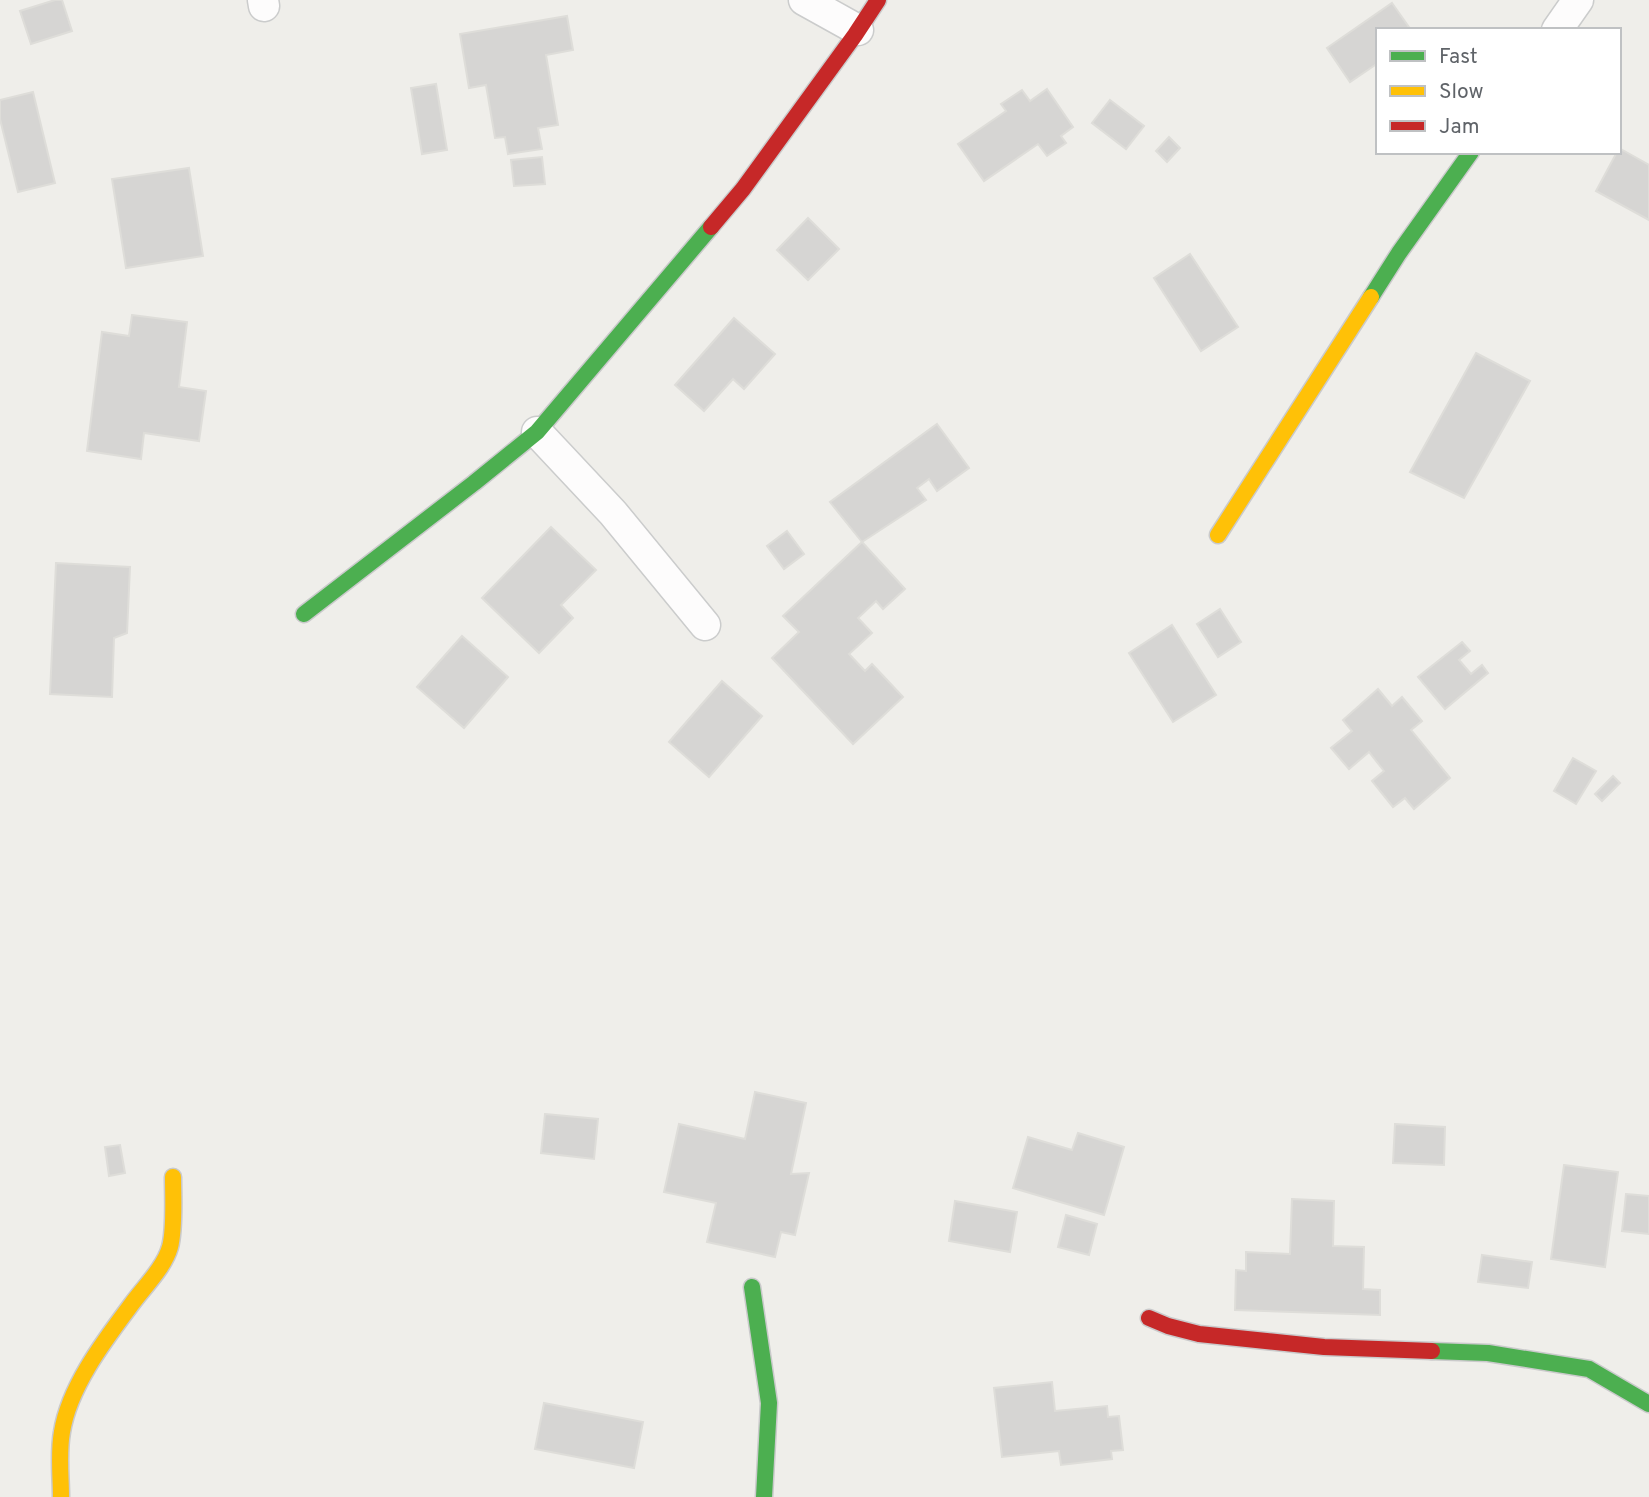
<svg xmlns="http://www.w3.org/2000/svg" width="1649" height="1497" viewBox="0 0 1649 1497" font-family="Overpass,sans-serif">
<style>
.building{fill:#d6d5d3;stroke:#deddd9;stroke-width:2}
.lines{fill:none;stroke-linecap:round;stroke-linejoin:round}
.street-casing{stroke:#cbcccc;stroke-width:33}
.fast-casing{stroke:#cacacb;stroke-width:19}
.slow-casing{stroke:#cacacb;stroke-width:19}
.jam-casing{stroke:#cacacb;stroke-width:19}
.street{stroke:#fdfcfc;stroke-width:30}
.fast{stroke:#4caf50;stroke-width:16}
.slow{stroke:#ffc107;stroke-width:16}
.jam{stroke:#c62828;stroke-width:16}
</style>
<rect width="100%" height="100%" fill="#efeeea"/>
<g class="building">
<polygon points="55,0 62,0 72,31 31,44 20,11"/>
<polygon points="1392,3 1411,30 1378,30 1378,63 1350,82 1327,48"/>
<polygon points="567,16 573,50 546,55 558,125 538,128 542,149 508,154 505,137 495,138 486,85 469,88 460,34"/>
<polygon points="436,84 447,150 422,154 411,88"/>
<polygon points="1047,89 1073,127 1061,136 1066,143 1047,156 1038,144 984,181 958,144 1006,111 1001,104 1022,90 1030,101"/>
<polygon points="33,92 55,183 18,192 0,119 0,100"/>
<polygon points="1110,100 1144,126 1126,149 1092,123"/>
<polygon points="1169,137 1180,148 1167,162 1156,151"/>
<polygon points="1619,148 1649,165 1649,220 1596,191 1617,152 1619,152"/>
<polygon points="542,157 545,184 514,186 511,160"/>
<polygon points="189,168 203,256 126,268 112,179"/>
<polygon points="808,218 839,249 808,280 777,250"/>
<polygon points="1190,254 1238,327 1201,351 1154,278"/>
<polygon points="132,315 187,322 179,387 206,391 199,441 144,433 141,459 87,451 102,332 129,336"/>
<polygon points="734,318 775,354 744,389 733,379 704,411 675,385"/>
<polygon points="1476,353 1530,381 1464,498 1410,472"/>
<polygon points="937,424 969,468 937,491 929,479 917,488 926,500 862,542 830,502"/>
<polygon points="551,527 596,570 561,605 573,618 539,653 482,598"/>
<polygon points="787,531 804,554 784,569 767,546"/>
<polygon points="862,542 905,589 883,609 876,601 858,618 872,633 849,654 865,671 872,664 903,697 853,744 772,658 799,632 783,616"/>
<polygon points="56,563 130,567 127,633 114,638 112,697 50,694"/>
<polygon points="1220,609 1241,642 1218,657 1197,624"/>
<polygon points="1172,625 1216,695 1173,722 1129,653"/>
<polygon points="462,636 508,677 464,728 417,687"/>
<polygon points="1462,642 1470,651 1459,660 1471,674 1482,665 1488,673 1445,709 1418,677"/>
<polygon points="722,681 762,716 709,777 669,742"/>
<polygon points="1378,689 1392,706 1402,697 1422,721 1411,730 1450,778 1414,809 1405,798 1393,807 1372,781 1384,771 1369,752 1349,769 1331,748 1352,731 1343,720"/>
<polygon points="1573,758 1596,771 1576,804 1554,791"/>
<polygon points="1613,776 1620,783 1602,801 1595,794"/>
<polygon points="755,1092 806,1103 791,1174 809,1173 795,1235 781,1232 775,1257 707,1242 716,1203 664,1192 679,1124 745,1139"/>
<polygon points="545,1114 598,1119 594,1159 541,1153"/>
<polygon points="1395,1124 1445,1127 1444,1165 1393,1163"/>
<polygon points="1078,1133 1124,1147 1104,1215 1013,1188 1028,1137 1072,1150"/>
<polygon points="120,1145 125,1173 109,1176 105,1147"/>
<polygon points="1564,1165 1618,1172 1605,1267 1551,1259"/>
<polygon points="1626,1194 1649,1196 1649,1234 1622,1231"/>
<polygon points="1292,1199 1334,1201 1333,1246 1364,1247 1363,1289 1380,1290 1380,1315 1235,1310 1236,1270 1246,1271 1246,1252 1290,1254"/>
<polygon points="955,1201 1017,1212 1010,1252 949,1241"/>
<polygon points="1066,1215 1097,1224 1089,1255 1058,1247"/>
<polygon points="1482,1255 1532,1262 1528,1288 1478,1282"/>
<polygon points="1052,1382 1055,1411 1107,1406 1108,1417 1119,1416 1123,1450 1111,1451 1112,1459 1061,1465 1059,1451 1002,1457 994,1388"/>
<polygon points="544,1403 643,1422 634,1468 535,1449"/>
</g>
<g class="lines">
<defs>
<g id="street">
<polyline points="263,0 264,6"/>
<polyline points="804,0 858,30"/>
<polyline points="1557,30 1578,0"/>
<polyline points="537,432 613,513 705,625"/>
</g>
<g id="fast">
<polyline points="1371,297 1399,253 1471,152"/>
<polyline points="304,614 474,483 537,432 711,227"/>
<polyline points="752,1287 769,1403 764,1497"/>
<polyline points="1432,1351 1488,1353 1589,1369 1649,1404"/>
</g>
<g id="slow">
<polyline points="1218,535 1371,297"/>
<path d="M61,1497C61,1476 58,1454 62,1432C69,1387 104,1341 131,1305C144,1287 164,1268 170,1247C175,1229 173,1196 173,1177"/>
</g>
<g id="jam">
<polyline points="711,227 743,189 855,35 878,0"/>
<polyline points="1149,1318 1168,1326 1199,1334 1324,1347 1432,1351"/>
</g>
</defs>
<use href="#street" class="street-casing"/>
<use href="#fast" class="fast-casing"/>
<use href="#slow" class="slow-casing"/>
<use href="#jam" class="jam-casing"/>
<use href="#street" class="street"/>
<use href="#fast" class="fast"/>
<use href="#slow" class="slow"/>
<use href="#jam" class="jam"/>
</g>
<rect x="1376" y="28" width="245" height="126" fill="#ffffff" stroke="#bfc1c3" stroke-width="2"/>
<rect x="1390" y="51" width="35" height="10" fill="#4caf50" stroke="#bfc1c3" stroke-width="2"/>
<text x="1439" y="63" font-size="21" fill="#5f6368">Fast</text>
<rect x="1390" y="86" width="35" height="10" fill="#ffc107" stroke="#bfc1c3" stroke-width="2"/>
<text x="1439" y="98" font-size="21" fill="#5f6368">Slow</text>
<rect x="1390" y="121" width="35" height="10" fill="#c62828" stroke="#bfc1c3" stroke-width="2"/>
<text x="1439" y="133" font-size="21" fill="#5f6368">Jam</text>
</svg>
